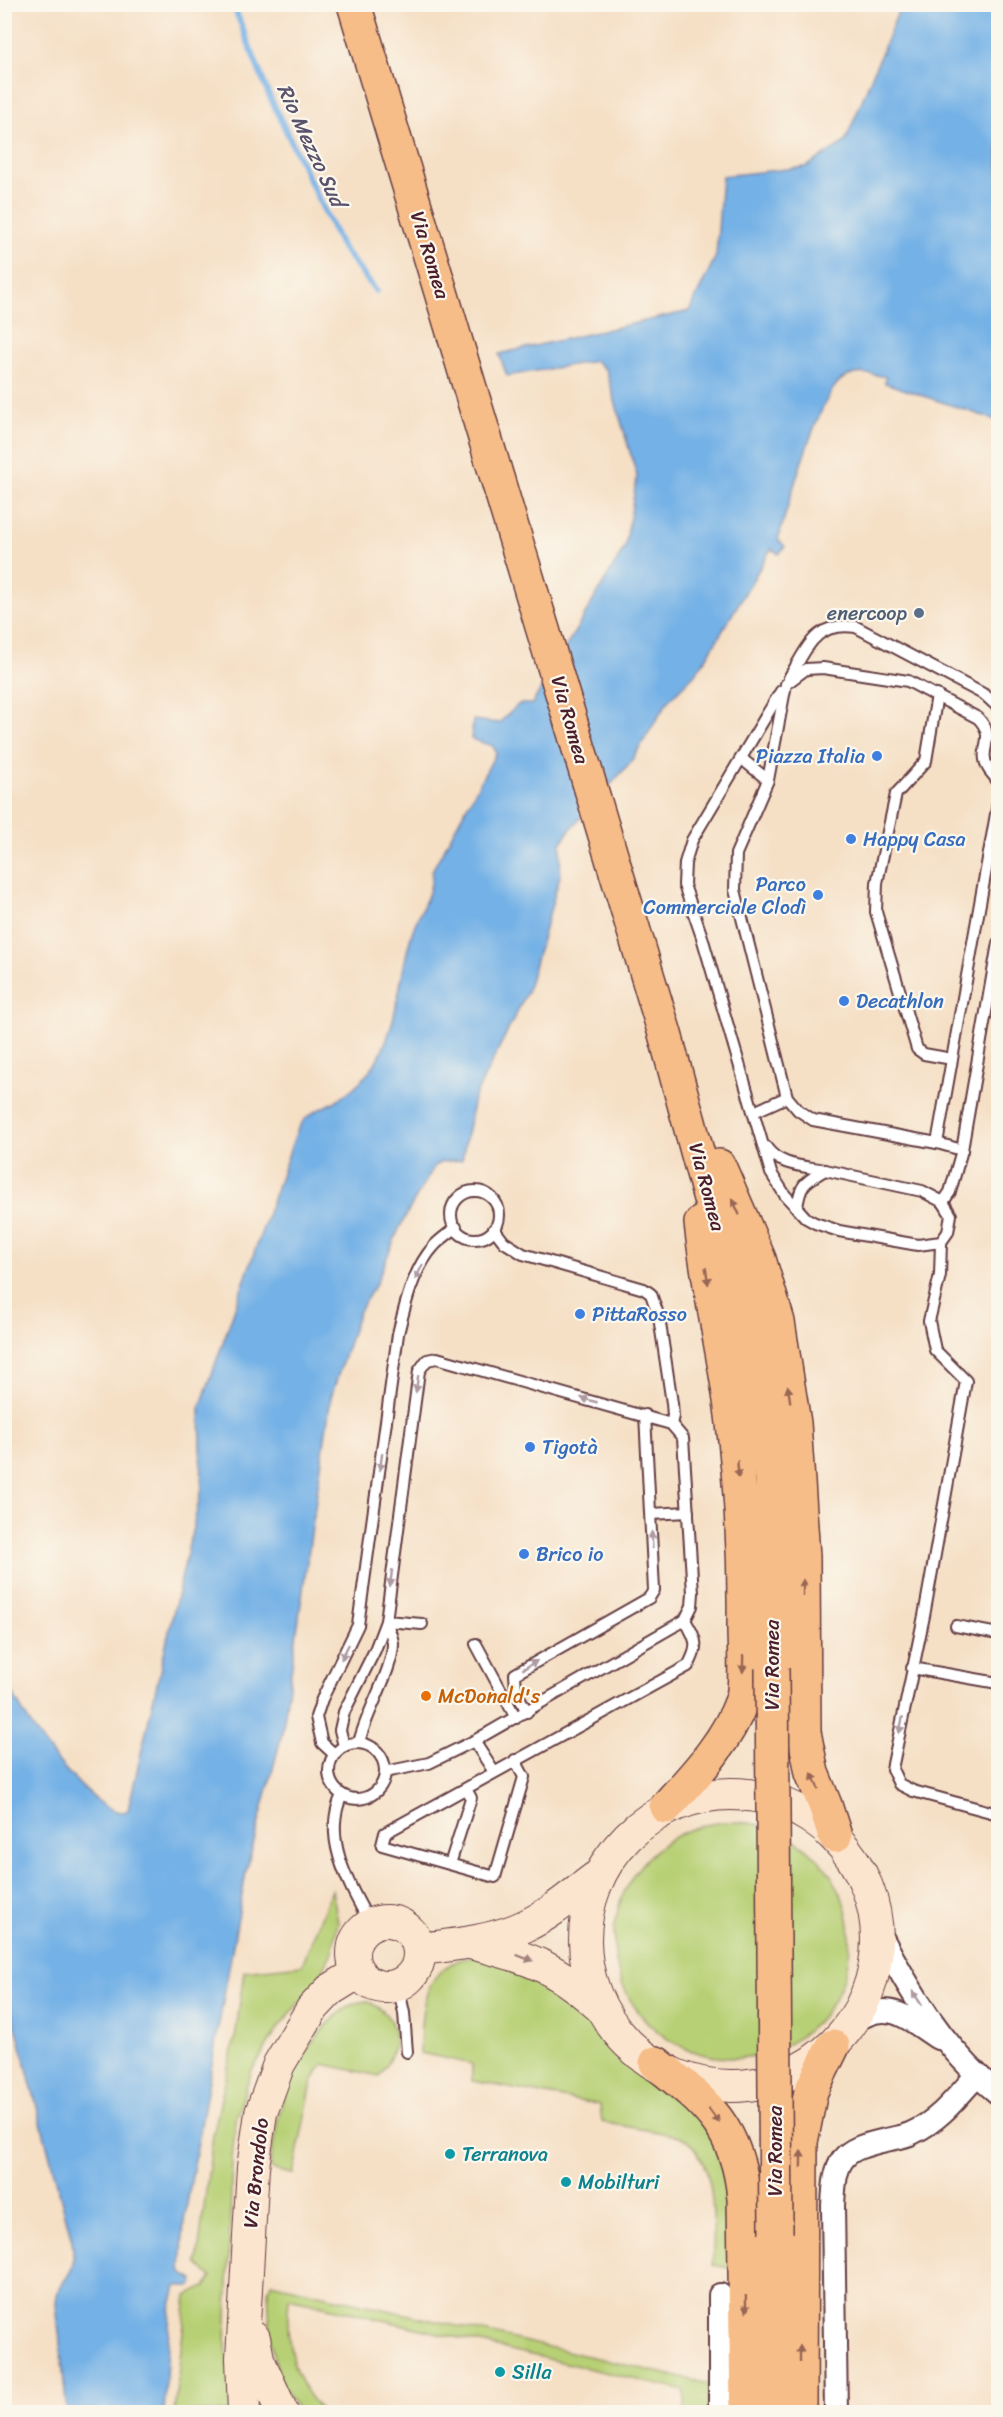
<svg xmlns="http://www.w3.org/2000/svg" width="1003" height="2417" viewBox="0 0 1003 2417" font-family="Sriracha,sans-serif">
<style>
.green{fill:#b7d075;stroke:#807850;stroke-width:1.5}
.water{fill:#73b1e6;stroke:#5e6888;stroke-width:1.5}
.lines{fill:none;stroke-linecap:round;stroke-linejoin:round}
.stream{stroke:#73b1e6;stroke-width:6}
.service-casing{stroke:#643c42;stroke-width:14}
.minor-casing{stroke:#643c42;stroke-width:26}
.secondary-casing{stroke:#643c42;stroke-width:34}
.primary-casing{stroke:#643c42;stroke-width:36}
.service{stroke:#fff;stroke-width:10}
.minor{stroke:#fff;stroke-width:22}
.secondary{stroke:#fce5cf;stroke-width:32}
.primary{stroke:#f7bd88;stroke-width:33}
.primary-bridge-casing{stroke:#643c42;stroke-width:36;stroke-linecap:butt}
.primary-bridge{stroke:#f7bd88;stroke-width:33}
.oneway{fill:#986655}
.oneway2{fill:#ae9aa0}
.oneway3{fill:#a3827d}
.service-dot{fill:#5c6f8a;stroke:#fbf7ec;stroke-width:2}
.shop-dot{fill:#3f7fe0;stroke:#fbf7ec;stroke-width:2}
.food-dot{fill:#e8710a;stroke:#fbf7ec;stroke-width:2}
.culture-dot{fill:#0f9aa8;stroke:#fbf7ec;stroke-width:2}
.labels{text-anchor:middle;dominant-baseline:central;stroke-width:4.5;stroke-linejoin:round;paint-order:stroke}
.street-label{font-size:20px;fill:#4a1f2b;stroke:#fbf7ec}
.service-label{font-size:20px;fill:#4e5e75;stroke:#fbf7ec;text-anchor:end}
.shop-label{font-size:20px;fill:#366cbe;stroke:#fbf7ec;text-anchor:start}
.food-label{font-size:20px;fill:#c56008;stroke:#fbf7ec;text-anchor:start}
.culture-label{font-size:20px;fill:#0d838f;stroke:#fbf7ec;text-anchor:start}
.water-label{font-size:21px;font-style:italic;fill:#58526c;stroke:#fbf7ec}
</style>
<rect width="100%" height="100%" fill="#fbf7ec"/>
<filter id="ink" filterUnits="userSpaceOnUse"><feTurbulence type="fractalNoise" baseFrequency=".0167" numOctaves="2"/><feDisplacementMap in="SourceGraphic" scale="12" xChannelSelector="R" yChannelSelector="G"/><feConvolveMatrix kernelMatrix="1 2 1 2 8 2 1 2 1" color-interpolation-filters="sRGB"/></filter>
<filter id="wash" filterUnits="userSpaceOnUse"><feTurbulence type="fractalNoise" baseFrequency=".008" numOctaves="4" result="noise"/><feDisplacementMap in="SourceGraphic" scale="24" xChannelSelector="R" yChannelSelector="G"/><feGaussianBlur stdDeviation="1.35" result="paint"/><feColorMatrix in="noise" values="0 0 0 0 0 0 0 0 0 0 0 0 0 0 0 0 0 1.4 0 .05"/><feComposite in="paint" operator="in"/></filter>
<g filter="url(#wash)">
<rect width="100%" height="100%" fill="#f5dfc5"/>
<g class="green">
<circle cx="732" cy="1940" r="118"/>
<polygon points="332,1890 338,1922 332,1952 318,1980 279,2027 252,2070 236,2119 232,2159 226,2345 231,2412 174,2412 187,2296 205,2287 211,2277 197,2263 213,2136 236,2032 244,1971 302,1965"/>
<path d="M492,1955L580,2004L607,2040L639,2068L700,2112L732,2174L736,2269L713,2265C713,2226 720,2159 680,2136L602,2122L600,2105L472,2081V2064L420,2053C421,1997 425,1956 492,1955Z"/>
<path d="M367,2001C403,2018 400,2048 379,2076L323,2064L312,2082L293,2174L270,2169C277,2111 286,2067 329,2023C341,2011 350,2002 367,2001Z"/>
<path d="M271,2283L709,2384L708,2412H685V2391L289,2298C285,2340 291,2382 323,2412H300C271,2378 270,2332 268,2290Z"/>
</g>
<path class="water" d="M901,5H998V421L885,383L886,377C870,374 854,370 841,380C818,398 787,508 778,540L785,546L779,554L771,549L707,657L694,675L668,701L630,763L568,832L561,844L560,876L527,992L474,1098L462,1160L441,1162L434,1167L414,1201L398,1231L376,1284L359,1311L331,1397L282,1734L246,1872L184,2221L181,2268L182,2273L194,2280L192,2286H176L170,2310L164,2412H67L56,2304C57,2284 64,2285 71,2270C75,2261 73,2250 72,2241L5,1985L4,1677C16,1701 31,1727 48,1749C60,1764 109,1823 128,1810L202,1488L200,1408L296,1133C306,1112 316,1112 334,1102C347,1094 359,1084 369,1072C401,1031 397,974 414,927C422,905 432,896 432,871L496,753L493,746L471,739L473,720L499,723L519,704H532L625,547L637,476L606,370L595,361L507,376L499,354L689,311L716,256L722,176L806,167L845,142Z"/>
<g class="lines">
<polyline class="stream" points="233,4 268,93 341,246 376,291"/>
</g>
</g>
<g filter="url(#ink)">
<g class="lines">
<defs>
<g id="service">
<path d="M789,678C808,647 815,621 856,627L985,695L998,707"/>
<polyline points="781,691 692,840 685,863 684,885 702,937 771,1173 785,1195 797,1208"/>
<polyline points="937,695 926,761 896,794 877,883 876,912 917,1049 924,1054 952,1059"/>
<polyline points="742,759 768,780"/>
<polyline points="754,1112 787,1097"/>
<polyline points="937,1143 998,803"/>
<path d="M766,1147C778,1166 804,1166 825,1170"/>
<path d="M962,1150L937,1143L813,1120L798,1110L787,1097L735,890L736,854L768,780L786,684L806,669L823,668L908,681L978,718C998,739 977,748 988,768C991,774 996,776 998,783"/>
<path d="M825,1170L922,1191L943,1202L951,1215L948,1232L941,1242L918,1245L839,1231L815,1223L806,1218L797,1208C800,1184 805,1182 825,1170Z"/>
<circle cx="475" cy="1215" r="24"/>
<polyline points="943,1202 950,1192 962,1150 998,943"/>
<polyline points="494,1229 504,1242 523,1254 644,1289 651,1294 659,1317 672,1403 673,1416 671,1424"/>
<polyline points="941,1242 940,1275 929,1321 935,1350 966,1381 924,1616 892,1769 899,1784 913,1791 998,1814"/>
<polyline points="651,1514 688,1512"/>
<polyline points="956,1626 998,1634"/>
<polyline points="476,1644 516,1718"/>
<polyline points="912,1668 998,1683"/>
<polyline points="527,1712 516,1691 515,1674 649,1598 654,1590 645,1415"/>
<polyline points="474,1741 494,1772"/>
<path d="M359,1743C365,1714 393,1670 393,1644C393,1637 388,1628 386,1621L422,1624"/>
<circle cx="357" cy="1771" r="28"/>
<polyline points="344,1746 340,1730 344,1712 375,1650 386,1621 419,1371 427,1360 437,1358 671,1424 683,1438 693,1593 692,1606 685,1620 474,1741 429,1763 385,1772"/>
<path d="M334,1754L322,1743L316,1717L322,1699L358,1625L398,1334C405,1305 413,1269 434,1246C440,1239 449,1234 456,1227"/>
<path d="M515,1760L524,1777L495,1877L382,1845L385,1833L688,1666C700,1645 696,1639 685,1620"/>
<path d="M342,1795C321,1839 350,1886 371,1925"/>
<polyline points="450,1864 471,1798 466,1789"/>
<polyline points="398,1985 404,2013 407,2052"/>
</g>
<g id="minor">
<path d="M877,1928C908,1989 944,2050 998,2093"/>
<path d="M852,2023C888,1997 907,2018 938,2038"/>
<polyline points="720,2412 720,2295"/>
<path d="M836,2412L833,2206C835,2159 840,2150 886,2140C894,2138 904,2137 912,2133C940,2120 957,2097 977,2075"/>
</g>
<g id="secondary">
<circle cx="731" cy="1940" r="146"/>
<circle cx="386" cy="1954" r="33"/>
<path d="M470,1943C527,1957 553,1965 598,2005"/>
<path d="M419,1949C453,1945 494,1941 525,1926C551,1914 572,1895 595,1878"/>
<polyline points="254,2338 258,2359 282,2412"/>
<polyline points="244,2412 242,2358 253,2167 261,2113 279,2064 312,2009 330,1990 359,1972"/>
</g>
<g id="primary">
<polyline points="354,4 665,1034 721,1239 747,1321 772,1478 772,1668"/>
<polyline points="719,1166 759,1259 778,1322 794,1423 803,1556 804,1732 812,1773 825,1805 835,1836"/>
<path d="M666,1807C695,1775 727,1742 742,1700C747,1686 744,1646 744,1628C745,1557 741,1486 732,1415C724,1351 708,1288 701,1223"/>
<path d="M656,2063C708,2104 738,2129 744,2198L747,2412"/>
<polyline points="776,2233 776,2412"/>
<polyline points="800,2412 801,2142 811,2091 833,2046"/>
</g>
</defs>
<use href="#service" class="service-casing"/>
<use href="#minor" class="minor-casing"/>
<use href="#secondary" class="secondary-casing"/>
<use href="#primary" class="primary-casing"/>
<use href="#service" class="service"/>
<use href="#minor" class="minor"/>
<use href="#secondary" class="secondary"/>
<use href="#primary" class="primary"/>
<defs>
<polyline id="primary-bridge" points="772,1668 776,2233"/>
</defs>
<use href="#primary-bridge" class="primary-bridge-casing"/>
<use href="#primary-bridge" class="primary-bridge"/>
</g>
<defs><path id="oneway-solid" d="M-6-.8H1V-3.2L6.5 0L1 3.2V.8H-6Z" transform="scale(1.5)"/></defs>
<g class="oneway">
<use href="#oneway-solid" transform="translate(736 1207) rotate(-114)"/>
<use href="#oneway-solid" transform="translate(707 1276) rotate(81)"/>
<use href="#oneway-solid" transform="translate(789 1394) rotate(-99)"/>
<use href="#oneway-solid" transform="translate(738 1469) rotate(85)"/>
<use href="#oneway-solid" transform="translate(803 1588) rotate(-90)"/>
<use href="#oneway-solid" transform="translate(743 1664) rotate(91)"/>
<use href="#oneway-solid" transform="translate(815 1781) rotate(-114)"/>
<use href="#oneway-solid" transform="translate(714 2116) rotate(53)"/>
<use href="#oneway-solid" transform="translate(801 2159) rotate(-89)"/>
<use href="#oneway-solid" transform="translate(746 2304) rotate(89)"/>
<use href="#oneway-solid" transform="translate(800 2354) rotate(-90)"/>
</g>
<g class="oneway2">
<use href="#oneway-solid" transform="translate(419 1272) rotate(116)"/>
<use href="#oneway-solid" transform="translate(417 1384) rotate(98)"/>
<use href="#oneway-solid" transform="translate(589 1400) rotate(-164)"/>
<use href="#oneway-solid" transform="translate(381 1462) rotate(98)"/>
<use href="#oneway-solid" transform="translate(652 1540) rotate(-93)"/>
<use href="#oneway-solid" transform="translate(391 1578) rotate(98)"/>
<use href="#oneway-solid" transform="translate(345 1652) rotate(116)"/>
<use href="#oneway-solid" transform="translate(530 1665) rotate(-31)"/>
<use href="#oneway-solid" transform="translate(901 1725) rotate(102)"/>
<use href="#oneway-solid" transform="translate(917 1998) rotate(-123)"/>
</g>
<use class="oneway3" href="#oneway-solid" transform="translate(525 1958) rotate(20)"/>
</g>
<circle class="service-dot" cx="919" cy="613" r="6"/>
<g class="shop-dot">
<circle cx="877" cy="756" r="6"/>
<circle cx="851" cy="839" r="6"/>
<circle cx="818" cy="895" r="6"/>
<circle cx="844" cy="1001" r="6"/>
<circle cx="580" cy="1314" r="6"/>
<circle cx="530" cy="1447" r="6"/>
<circle cx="524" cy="1554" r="6"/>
</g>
<circle class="food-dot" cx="426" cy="1696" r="6"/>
<g class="culture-dot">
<circle cx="450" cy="2154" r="6"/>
<circle cx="566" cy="2182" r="6"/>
<circle cx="500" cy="2372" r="6"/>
</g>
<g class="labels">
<g class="street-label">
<text transform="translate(430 255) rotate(73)">Via Romea</text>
<text transform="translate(570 720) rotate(74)">Via Romea</text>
<text transform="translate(707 1187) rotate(75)">Via Romea</text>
<text transform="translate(772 1665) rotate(-90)">Via Romea</text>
<text transform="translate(775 2151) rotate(-90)">Via Romea</text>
<text transform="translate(256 2173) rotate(-84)">Via Brondolo</text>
</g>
<g class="service-label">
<text x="907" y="613">enercoop</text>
</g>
<g class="shop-label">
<text x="865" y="756" text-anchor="end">Piazza Italia</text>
<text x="863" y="839">Happy Casa</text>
<text x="806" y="884" text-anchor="end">Parco<tspan x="806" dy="23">Commerciale Clodì</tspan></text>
<text x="856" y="1001">Decathlon</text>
<text x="592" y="1314">PittaRosso</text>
<text x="542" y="1447">Tigotà</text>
<text x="536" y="1554">Brico io</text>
</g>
<g class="food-label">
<text x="438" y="1696">McDonald's</text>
</g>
<g class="culture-label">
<text x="462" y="2154">Terranova</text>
<text x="578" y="2182">Mobilturi</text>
<text x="512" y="2372">Silla</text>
</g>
<g class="water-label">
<text transform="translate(311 145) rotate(65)">Rio Mezzo Sud</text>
</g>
</g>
<rect width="1003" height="2417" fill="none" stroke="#fbf7ec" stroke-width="24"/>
</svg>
